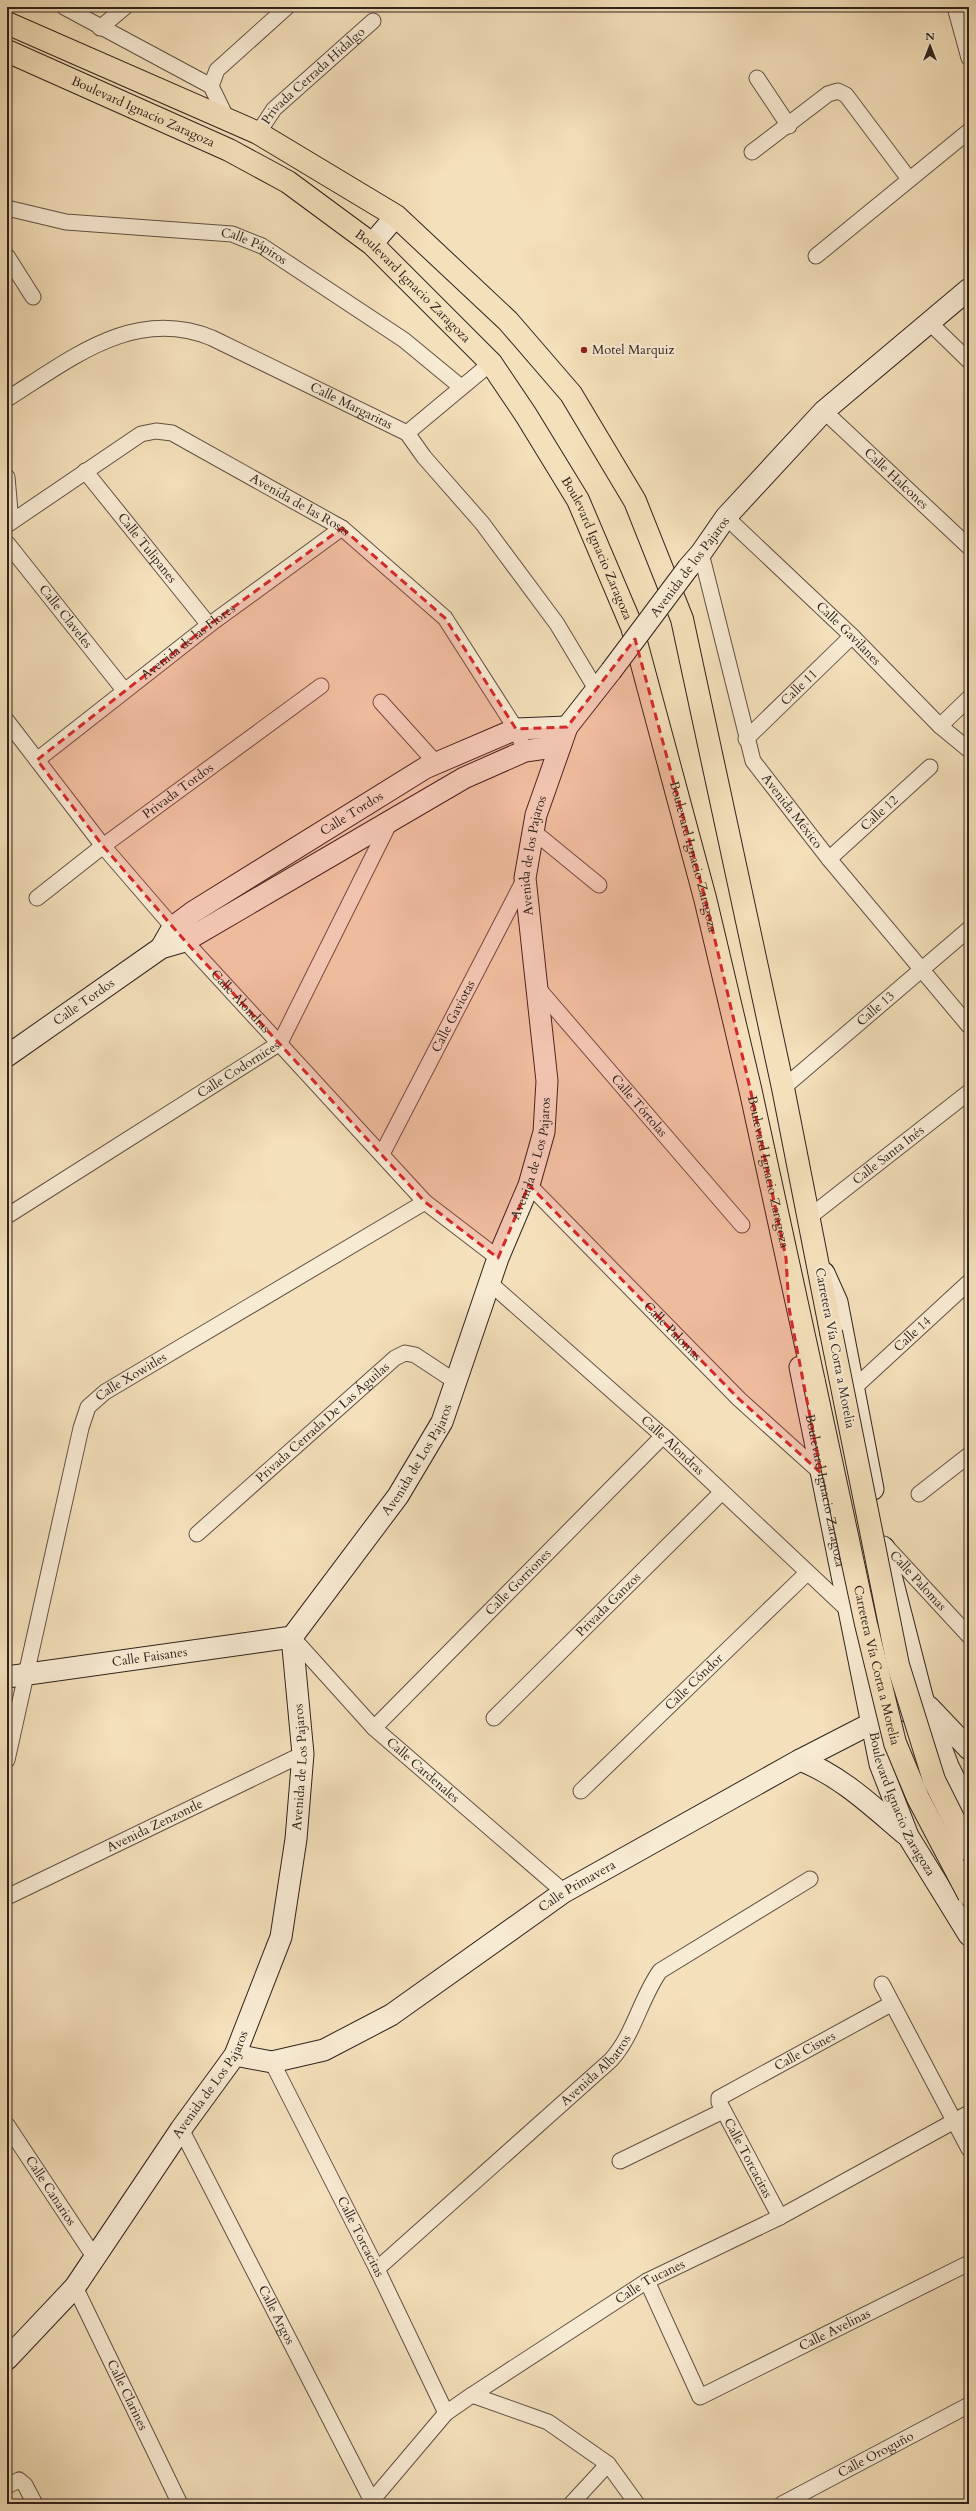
<svg xmlns="http://www.w3.org/2000/svg" width="976" height="2511" viewBox="0 0 976 2511" font-family="Cardo,serif">
<style>
.lines{fill:none;stroke-linecap:round;stroke-linejoin:round}
.street-casing{stroke:#605244;stroke-width:17}
.secondary-casing{stroke:#2f231d;stroke-width:23}
.primary-casing{stroke:#2f231d;stroke-width:24}
.street{stroke:#f8ebd3;stroke-width:15}
.secondary{stroke:#f8ebd3;stroke-width:21}
.primary{stroke:#f4e0bb;stroke-width:22}
.secondary-bridge-casing{stroke:#2f231d;stroke-width:23;stroke-linecap:butt}
.primary-bridge-casing{stroke:#2f231d;stroke-width:24;stroke-linecap:butt}
.secondary-bridge{stroke:#f8ebd3;stroke-width:21}
.primary-bridge{stroke:#f4e0bb;stroke-width:22}
.marked{fill:#d62828;fill-opacity:0.2;stroke:#d62828;stroke-width:3;stroke-dasharray:8 5;stroke-linejoin:round}
.poi-dot{fill:#8f2418;stroke:#f8ebd3;stroke-width:1.5}
.labels{text-anchor:middle;dominant-baseline:central;stroke-width:4;stroke-linejoin:round;paint-order:stroke}
.street-label{font-size:13px;fill:#2f231d;stroke:#f8ebd3}
.poi-label{font-size:13px;fill:#2f231d;stroke:#f8ebd3;text-anchor:start}
</style>
<rect width="100%" height="100%" fill="#f4e0bb"/>
<filter id="stains"><feTurbulence type="fractalNoise" baseFrequency=".005" numOctaves="4"/><feColorMatrix values="0 0 0 0 .2 0 0 0 0 .09 0 0 0 0 .02 0 0 0 .5 -.17"/></filter>
<radialGradient id="worn" r=".72"><stop offset=".6" stop-color="#630" stop-opacity="0"/><stop offset="1" stop-color="#630" stop-opacity=".3"/></radialGradient>
<g class="lines">
<defs>
<g id="street">
<polyline points="64,7 211,86 227,119"/>
<polyline points="955,7 969,58"/>
<polyline points="100,28 125,7"/>
<polyline points="757,78 789,126"/>
<polyline points="211,86 217,70 287,7"/>
<path id="s1" d="M258,133L274,109L373,21"/>
<polyline points="752,152 828,94 838,91 846,95 909,179"/>
<path id="s2" d="M7,208L66,222L232,234L262,246L404,340L461,387"/>
<polyline points="7,256 33,297"/>
<polyline points="816,256 969,131"/>
<polyline points="929,322 969,361"/>
<path id="s3" d="M7,399C71,359 134,306 212,338L407,433L424,457L482,523L557,624L596,689"/>
<path id="s4" d="M824,411L969,547"/>
<polyline points="407,433 491,363"/>
<path id="s5" d="M85,471L209,625"/>
<polyline points="7,477 11,522"/>
<path id="s6" d="M726,517L852,636L940,726L969,750"/>
<path id="s7" d="M7,525L141,434L156,431L172,433L342,528L445,618L516,729L525,751"/>
<path id="s8" d="M7,543L124,690"/>
<path id="s9" d="M701,553L753,761L829,859L969,1026"/>
<polyline points="381,702 436,763"/>
<path id="s10" d="M7,721L103,846L185,941L425,1202L498,1258"/>
<polyline points="940,726 969,698"/>
<path id="s11" d="M746,739L852,636"/>
<path id="s12" d="M37,760L209,625L342,528"/>
<polyline points="533,831 599,885"/>
<path id="s13" d="M829,859L930,767"/>
<path id="s14" d="M37,898L103,846L321,686"/>
<path id="s15" d="M536,986L742,1225"/>
<path id="s16" d="M783,1088L969,929"/>
<path id="s17" d="M382,1154L525,878"/>
<path id="s18" d="M529,1185L739,1399L821,1473"/>
<path id="s19" d="M7,1216L280,1043L391,820"/>
<path id="s20" d="M808,1218L969,1092"/>
<path id="s21" d="M491,1284L663,1436L850,1612"/>
<path id="s22" d="M855,1387L969,1282"/>
<polyline points="919,1494 969,1455"/>
<path id="s23" d="M197,1534L395,1358L405,1353L415,1355L456,1382"/>
<path id="s24" d="M884,1544L969,1636"/>
<path id="s25" d="M292,1637L374,1728L564,1892"/>
<path id="s26" d="M494,1718L722,1492"/>
<path id="s27" d="M374,1728L663,1436"/>
<path id="s28" d="M7,1760L81,1428L88,1407L105,1392L425,1202"/>
<path id="s29" d="M581,1791L807,1573"/>
<path id="s30" d="M7,1897L303,1754"/>
<polyline points="882,1984 969,2149"/>
<path id="s31" d="M272,2062L377,2269L446,2413"/>
<path id="s32" d="M7,2125L95,2258"/>
<path id="s33" d="M181,2129L372,2501"/>
<polyline points="620,2161 723,2111"/>
<path id="s34" d="M780,2217L719,2102V2098L891,2004"/>
<path id="s35" d="M377,2269L611,2060C634,2035 640,1999 660,1971L810,1879"/>
<path id="s36" d="M647,2281L700,2397L969,2263"/>
<path id="s37" d="M75,2287L180,2504"/>
<polyline points="472,2395 548,2422 608,2464 637,2504"/>
<polyline points="7,2486 19,2480 25,2485 35,2504"/>
<path id="s38" d="M369,2504L446,2413L472,2395L647,2281L780,2217L969,2113"/>
<polyline points="571,2504 608,2464"/>
<path id="s39" d="M782,2504L969,2405"/>
</g>
<g id="secondary">
<polyline points="372,244 396,216"/>
<polyline points="688,568 701,553 726,517 824,411 969,289"/>
<path id="s40" d="M161,948L173,927L193,912L425,768L516,729L567,727"/>
<path id="s41" d="M7,1056L161,948L185,941L464,778L525,751L560,746"/>
<polyline points="824,1273 837,1302 873,1489"/>
<path id="s42" d="M800,1367L880,1764L908,1836L969,1935"/>
<polyline points="884,1548 923,1700 948,1766 969,1809"/>
<path id="s43" d="M7,1677L292,1637"/>
<polyline points="929,1707 969,1749"/>
<path d="M800,1760C841,1776 872,1806 905,1834"/>
<path id="s44" d="M235,2055L272,2062L324,2050L391,2015L564,1892L800,1760L870,1724L923,1700"/>
<path id="s45" d="M7,2359L75,2287L181,2129L235,2055L281,1937L296,1839L303,1754L292,1637L398,1496L442,1422L498,1258L529,1185L544,1132L547,1081L525,878L536,815L567,727L611,671"/>
</g>
<g id="primary">
<polyline points="7,23 258,133 396,216 508,321 571,394 635,501 682,619 783,1088 831,1332"/>
<path id="s46" d="M7,51L229,150L288,182L372,244L491,363L526,415L578,500L632,627L705,898L750,1088L814,1382"/>
</g>
</defs>
<use href="#street" class="street-casing"/>
<use href="#secondary" class="secondary-casing"/>
<use href="#primary" class="primary-casing"/>
<use href="#street" class="street"/>
<use href="#secondary" class="secondary"/>
<use href="#primary" class="primary"/>
<defs>
<polyline id="secondary-bridge" points="611,671 688,568"/>
<g id="primary-bridge">
<polyline points="831,1332 898,1665 934,1780 969,1850"/>
<path id="s47" d="M814,1382L866,1624L895,1743L918,1798L969,1895"/>
</g>
</defs>
<use href="#secondary-bridge" class="secondary-bridge-casing"/>
<use href="#primary-bridge" class="primary-bridge-casing"/>
<use href="#secondary-bridge" class="secondary-bridge"/>
<use href="#primary-bridge" class="primary-bridge"/>
</g>
<path class="marked" d="M342,528L445,618L516,729L567,727L635,639L705,898L750,1088L786,1258L789,1308L821,1473L739,1399L529,1185L498,1258L425,1202L185,941L103,846L37,760L209,625Z"/>
<circle class="poi-dot" cx="584" cy="350" r="4"/>
<g class="labels">
<g class="street-label">
<text stroke="none"><textPath href="#s1" startOffset="80">Privada Cerrada Hidalgo</textPath></text>
<text stroke="none"><textPath href="#s46" startOffset="149">Boulevard Ignacio Zaragoza</textPath></text>
<text stroke="none"><textPath href="#s2" startOffset="252">Calle Pápiros</textPath></text>
<text stroke="none"><textPath href="#s46" startOffset="473">Boulevard Ignacio Zaragoza</textPath></text>
<text stroke="none"><textPath href="#s3" startOffset="379">Calle Margaritas</textPath></text>
<text stroke="none"><textPath href="#s4" startOffset="99">Calle Halcones</textPath></text>
<text stroke="none"><textPath href="#s7" startOffset="340">Avenida de las Rosas</textPath></text>
<text stroke="none"><textPath href="#s5" startOffset="99">Calle Tulipanes</textPath></text>
<text stroke="none"><textPath href="#s46" startOffset="797">Boulevard Ignacio Zaragoza</textPath></text>
<text transform="translate(690 567) rotate(-53)">Avenida de los Pajaros</text>
<text stroke="none"><textPath href="#s8" startOffset="94">Calle Claveles</textPath></text>
<text stroke="none"><textPath href="#s6" startOffset="169">Calle Gavilanes</textPath></text>
<text stroke="none"><textPath href="#s12" startOffset="192">Avenida de las Flores</textPath></text>
<text stroke="none"><textPath href="#s11" startOffset="74">Calle 11</textPath></text>
<text stroke="none"><textPath href="#s14" startOffset="177">Privada Tordos</textPath></text>
<text stroke="none"><textPath href="#s9" startOffset="278">Avenida México</textPath></text>
<text stroke="none"><textPath href="#s40" startOffset="236">Calle Tordos</textPath></text>
<text stroke="none"><textPath href="#s13" startOffset="68">Calle 12</textPath></text>
<text stroke="none"><textPath href="#s45" startOffset="1658">Avenida de los Pajaros</textPath></text>
<text stroke="none"><textPath href="#s46" startOffset="1121">Boulevard Ignacio Zaragoza</textPath></text>
<text stroke="none"><textPath href="#s10" startOffset="365">Calle Alondras</textPath></text>
<text stroke="none"><textPath href="#s41" startOffset="94">Calle Tordos</textPath></text>
<text stroke="none"><textPath href="#s16" startOffset="122">Calle 13</textPath></text>
<text stroke="none"><textPath href="#s17" startOffset="155">Calle Gaviotas</textPath></text>
<text stroke="none"><textPath href="#s19" startOffset="274">Calle Codornices</textPath></text>
<text stroke="none"><textPath href="#s15" startOffset="158">Calle Tórtolas</textPath></text>
<text stroke="none"><textPath href="#s20" startOffset="102">Calle Santa Inés</textPath></text>
<text stroke="none"><textPath href="#s45" startOffset="1351">Avenida de Los Pajaros</textPath></text>
<text stroke="none"><textPath href="#s46" startOffset="1445">Boulevard Ignacio Zaragoza</textPath></text>
<text stroke="none"><textPath href="#s18" startOffset="205">Calle Palomas</textPath></text>
<text stroke="none"><textPath href="#s22" startOffset="78">Calle 14</textPath></text>
<text transform="translate(835 1348) rotate(79)">Carretera Vía Corta a Morelia</text>
<text stroke="none"><textPath href="#s28" startOffset="415">Calle Xowitles</textPath></text>
<text stroke="none"><textPath href="#s23" startOffset="168">Privada Cerrada De Las Águilas</textPath></text>
<text stroke="none"><textPath href="#s21" startOffset="243">Calle Alondras</textPath></text>
<text stroke="none"><textPath href="#s45" startOffset="1027">Avenida de Los Pajaros</textPath></text>
<text stroke="none"><textPath href="#s42" startOffset="126">Boulevard Ignacio Zaragoza</textPath></text>
<text stroke="none"><textPath href="#s24" startOffset="50">Calle Palomas</textPath></text>
<text stroke="none"><textPath href="#s27" startOffset="205">Calle Gorriones</textPath></text>
<text stroke="none"><textPath href="#s26" startOffset="161">Privada Ganzos</textPath></text>
<text stroke="none"><textPath href="#s43" startOffset="144">Calle Faisanes</textPath></text>
<text stroke="none"><textPath href="#s47" startOffset="290">Carretera Vía Corta a Morelia</textPath></text>
<text stroke="none"><textPath href="#s29" startOffset="157">Calle Cóndor</textPath></text>
<text stroke="none"><textPath href="#s45" startOffset="679">Avenida de Los Pajaros</textPath></text>
<text stroke="none"><textPath href="#s25" startOffset="187">Calle Cardenales</textPath></text>
<text stroke="none"><textPath href="#s42" startOffset="450">Boulevard Ignacio Zaragoza</textPath></text>
<text stroke="none"><textPath href="#s30" startOffset="164">Avenida Zenzontle</textPath></text>
<text stroke="none"><textPath href="#s44" startOffset="393">Calle Primavera</textPath></text>
<text stroke="none"><textPath href="#s34" startOffset="232">Calle Cisnes</textPath></text>
<text stroke="none"><textPath href="#s35" startOffset="296">Avenida Albatros</textPath></text>
<text stroke="none"><textPath href="#s45" startOffset="343">Avenida de Los Pajaros</textPath></text>
<text transform="translate(748 2158) rotate(62)">Calle Torcacitas</text>
<text stroke="none"><textPath href="#s32" startOffset="79">Calle Canarios</textPath></text>
<text stroke="none"><textPath href="#s31" startOffset="196">Calle Torcacitas</textPath></text>
<text stroke="none"><textPath href="#s38" startOffset="362">Calle Tucanes</textPath></text>
<text stroke="none"><textPath href="#s33" startOffset="209">Calle Argos</textPath></text>
<text stroke="none"><textPath href="#s36" startOffset="278">Calle Avelinas</textPath></text>
<text stroke="none"><textPath href="#s37" startOffset="120">Calle Clarines</textPath></text>
<text stroke="none"><textPath href="#s39" startOffset="106">Calle Oroguño</textPath></text>
</g>
<g class="poi-label">
<text x="592" y="350">Motel Marquiz</text>
</g>
</g>
<rect width="976" height="2511" fill="none" stroke="#f4e0bb" stroke-width="24"/>
<rect x="8" y="8" width="960" height="2495" fill="none" stroke="#2f231d" stroke-width="2"/>
<rect x="12" y="12" width="952" height="2487" fill="none" stroke="#2f231d"/>
<g transform="translate(930 46)" stroke="#f8ebd3" stroke-width="3" paint-order="stroke">
<path d="M0-3L7 15L0 10L-7 15Z" fill="#2f231d"/>
<text y="-6" font-size="11" font-weight="bold" text-anchor="middle" fill="#2f231d">N</text>
</g>
<rect width="100%" height="100%" filter="url(#stains)"/>
<rect width="100%" height="100%" fill="url(#worn)"/>
</svg>
